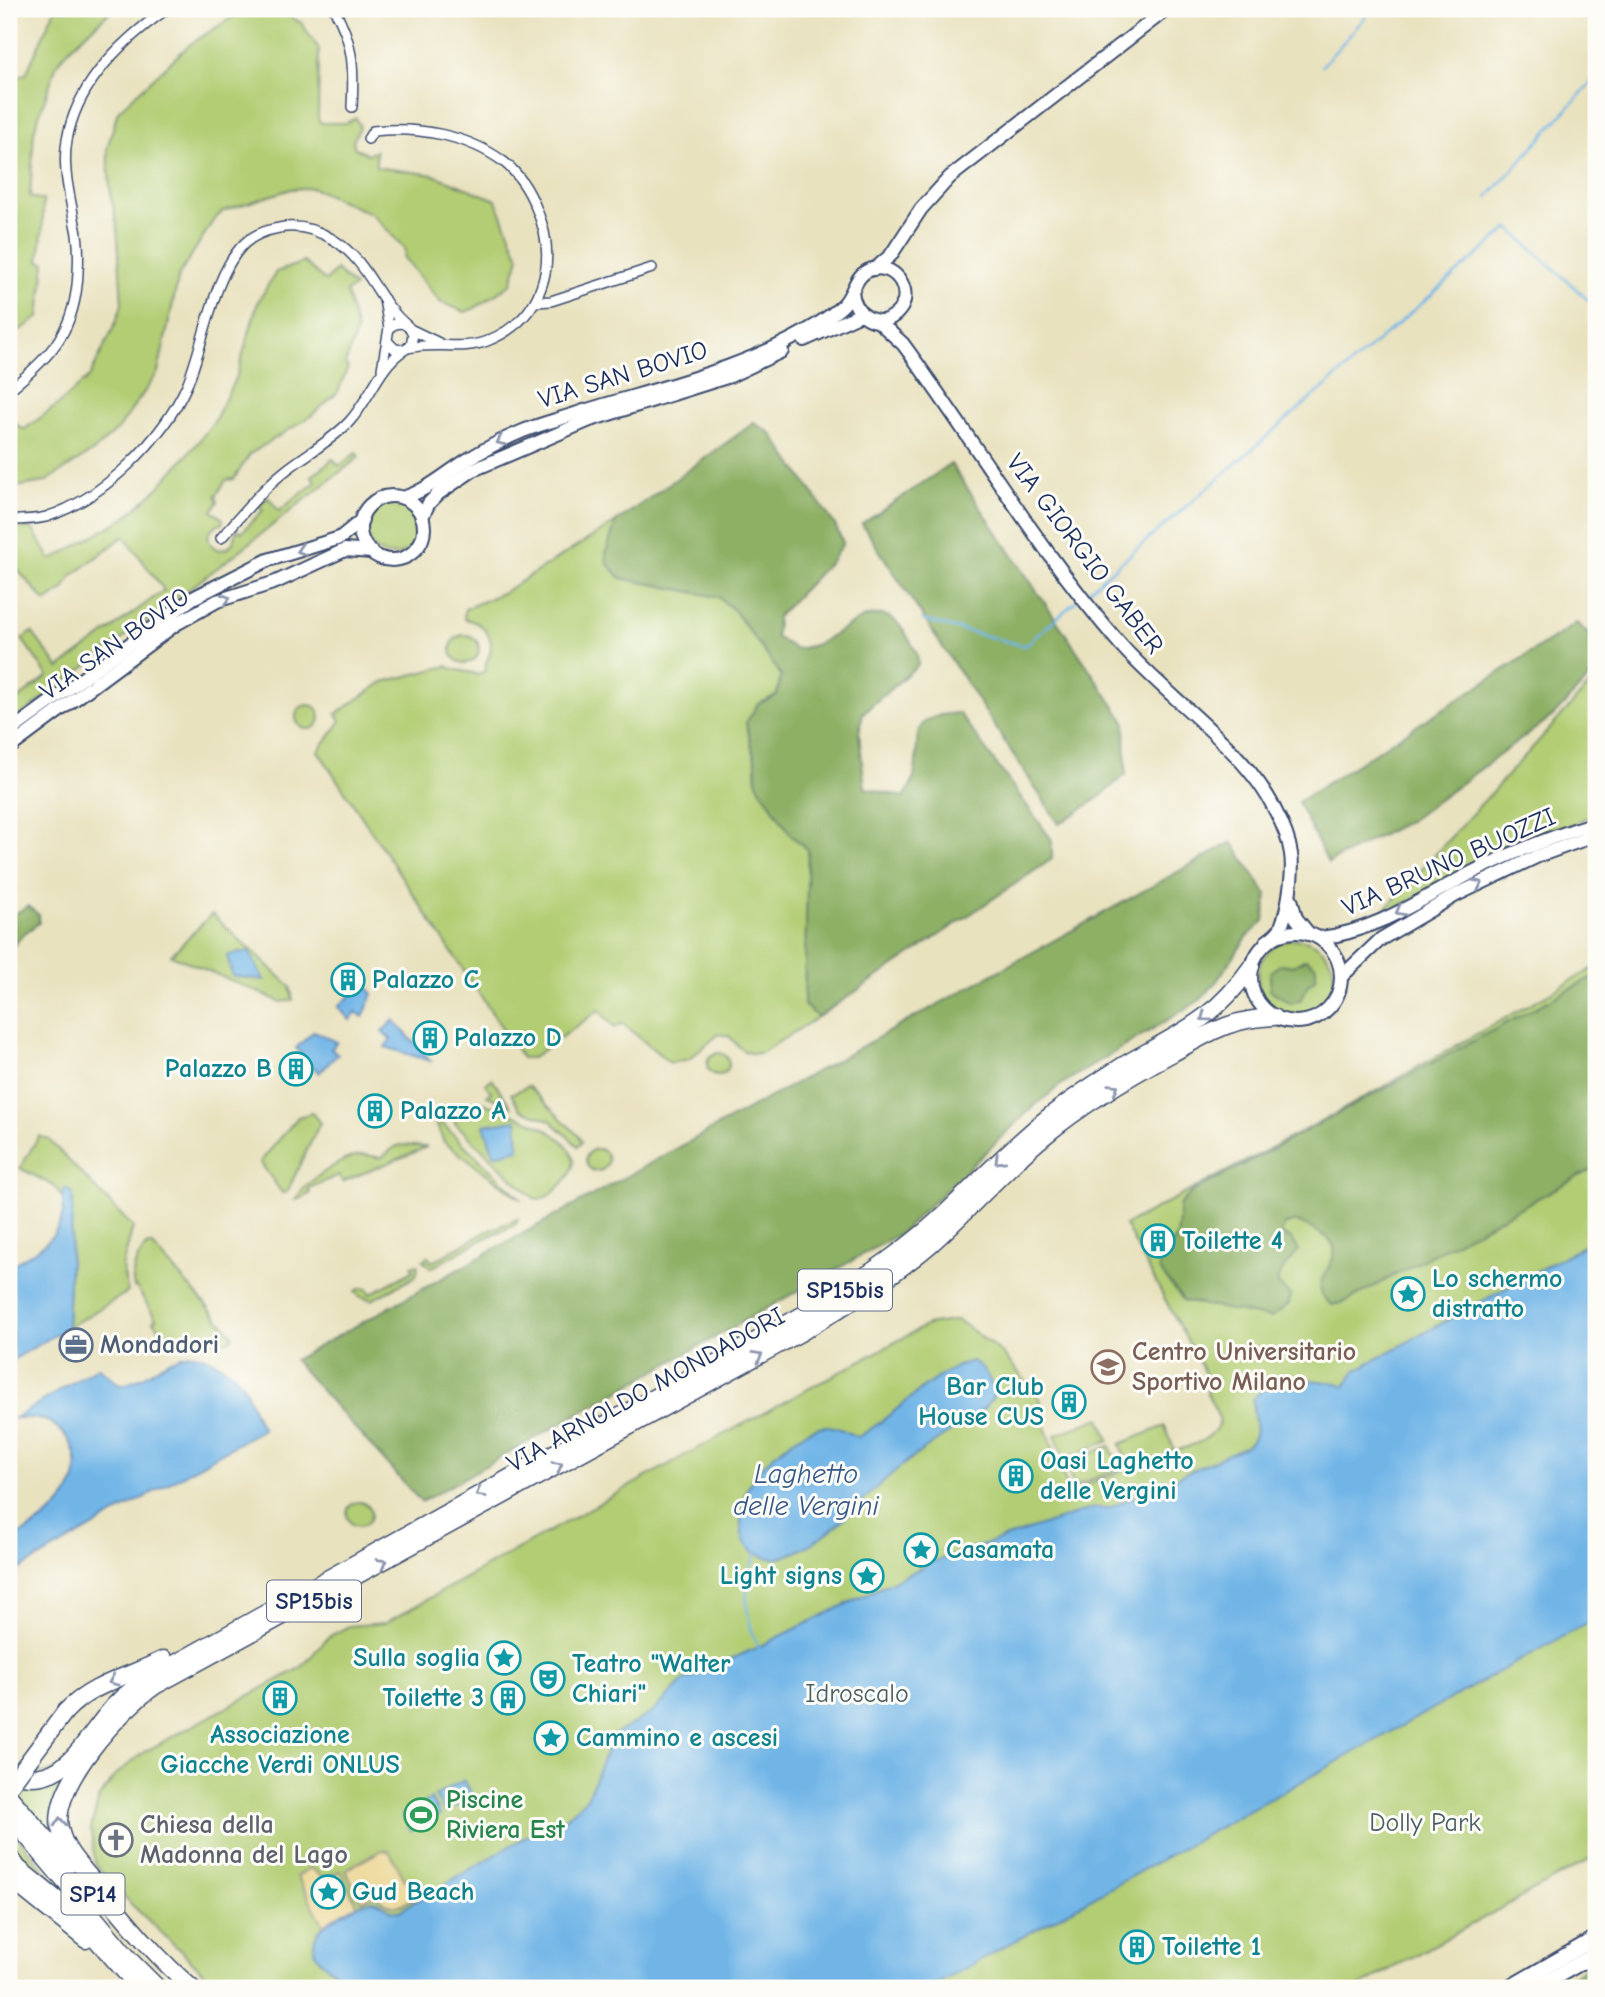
<svg xmlns="http://www.w3.org/2000/svg" width="1605" height="1997" viewBox="0 0 1605 1997" font-family="'Comic Neue',sans-serif">
<style>
.green{fill:#b2cd73;stroke:#667e68;stroke-width:2}
.forest{fill:#8db065;stroke:#547062;stroke-width:2}
.sand{fill:#eeda9e;stroke:#84847e;stroke-width:2}
.water{fill:#71b5e7;stroke:#4672a2;stroke-width:2}
.lines{fill:none;stroke-linecap:round;stroke-linejoin:round}
.stream{stroke:#71b5e7;stroke-width:2.5}
.street-casing{stroke:#3a4a6d;stroke-width:12}
.secondary-casing{stroke:#3a4a6d;stroke-width:16}
.primary-casing{stroke:#3a4a6d;stroke-width:18}
.highway-casing{stroke:#3a4a6d;stroke-width:19}
.street{stroke:#fff;stroke-width:9}
.secondary{stroke:#fff;stroke-width:12}
.primary{stroke:#fff;stroke-width:14}
.highway{stroke:#fff;stroke-width:16}
.highway-bridge-casing{stroke:#3a4a6d;stroke-width:19;stroke-linecap:butt}
.highway-bridge{stroke:#fff;stroke-width:16}
.oneway{stroke:#8d97ae}
.labels{text-anchor:middle;dominant-baseline:central;stroke-width:6;stroke-linejoin:round;paint-order:stroke}
.shield{fill:#fdfcf7;stroke:#5f6c8c;stroke-width:2}
.shield-label{font-size:24px;font-weight:bold;fill:#1b2f5e}
.street-label{font-size:26px;fill:#1b2f5e;stroke:#fdfcf7}
.culture-label{font-size:26px;font-weight:bold;fill:#0d838f;stroke:#fdfcf7;text-anchor:start}
.service-label{font-size:26px;font-weight:bold;fill:#4e5e75;stroke:#fdfcf7;text-anchor:start}
.education-label{font-size:26px;font-weight:bold;fill:#785e54;stroke:#fdfcf7;text-anchor:start}
.park-label{font-size:26px;fill:#485e64;stroke:#fdfcf7}
.leisure-label{font-size:26px;font-weight:bold;fill:#27864d;stroke:#fdfcf7;text-anchor:start}
.worship-label{font-size:26px;font-weight:bold;fill:#5b616d;stroke:#fdfcf7;text-anchor:start}
.water-label{font-size:28px;font-style:italic;fill:#355787;stroke:#fdfcf7}
</style>
<rect width="100%" height="100%" fill="#fdfcf7"/>
<filter id="ink" filterUnits="userSpaceOnUse"><feTurbulence type="fractalNoise" baseFrequency=".0143" numOctaves="2"/><feDisplacementMap in="SourceGraphic" scale="14" xChannelSelector="R" yChannelSelector="G"/><feConvolveMatrix kernelMatrix="1 2 1 2 8 2 1 2 1" color-interpolation-filters="sRGB"/></filter>
<filter id="wash" filterUnits="userSpaceOnUse"><feTurbulence type="fractalNoise" baseFrequency=".00686" numOctaves="4" result="noise"/><feDisplacementMap in="SourceGraphic" scale="28" xChannelSelector="R" yChannelSelector="G"/><feGaussianBlur stdDeviation="1.57" result="paint"/><feColorMatrix in="noise" values="0 0 0 0 0 0 0 0 0 0 0 0 0 0 0 0 0 1.4 0 .05"/><feComposite in="paint" operator="in"/></filter>
<g filter="url(#wash)">
<rect width="100%" height="100%" fill="#e9e2bf"/>
<g class="green">
<polygon points="55,9 113,9 69,49 57,64 37,121 34,131 30,197 43,200 43,224 39,261 45,263 39,317 9,338 9,80 26,74"/>
<polygon points="245,9 278,9 301,23 319,49 318,119 321,123 346,123 356,118 360,126 353,141 355,148 367,154 376,151 376,167 434,175 496,200 519,257 511,284 475,308 465,312 440,302 404,258 405,249 372,214 312,188 291,189 223,211 213,221 179,275 158,372 119,428 96,449 45,482 15,487 12,491 15,513 9,514 9,415 20,428 25,429 59,404 90,376 116,322 122,304 117,225 111,197 107,149 118,111 189,45"/>
<path d="M304,262L326,281L336,270L355,287L346,292L357,330L345,364L348,367L338,392L311,416L250,454L234,479L226,480L216,496L218,502L212,511L223,519L222,524C206,526 203,543 219,550L228,548L234,541L236,530L242,532L263,510L259,506L268,497L279,511L316,482L312,476L333,459L339,466L356,453L359,457L237,553L9,724V693L15,701L48,676L22,639L32,632L59,668L164,590L124,536L72,576L64,589L46,602L9,560V528H32L50,559H53L126,517L156,490L195,446L214,422L237,375L258,302L276,272Z"/>
<circle cx="392" cy="528" r="27"/>
<path d="M616,522L606,553L621,578L718,597L734,610L781,675L777,695L758,704L746,724L756,763L757,783L791,835L808,850L804,1005L818,1017L761,1053C744,1055 739,1048 729,1036L719,1034L689,1059L670,1063L622,1023L615,1028L599,1010L532,1058H522L318,751L341,721L336,714L383,682L447,666C458,673 470,670 478,675L486,670C484,662 488,660 490,653C495,635 480,621 464,619L465,609L504,592Z"/>
<circle cx="465" cy="649" r="14"/>
<polygon points="1596,678 1596,813 1379,916"/>
<circle cx="308" cy="717" r="12"/>
<polygon points="212,914 290,986 293,1000 281,1002 171,955"/>
<circle cx="1296" cy="977" r="38"/>
<path d="M1596,967V1856L1356,1988H220L112,1886L95,1863L91,1829L99,1797L117,1774L144,1752L302,1667L328,1637L349,1626L385,1623L682,1457L927,1325L958,1320L1001,1352L1040,1398L1046,1430L1069,1491L1129,1468L1120,1444L1165,1426L1174,1450L1165,1454C1185,1447 1213,1443 1220,1420L1207,1393L1209,1381L1125,1225L1322,1121Z"/>
<circle cx="718" cy="1064" r="11"/>
<polygon points="492,1079 511,1106 487,1096 491,1092 485,1084"/>
<polygon points="528,1086 578,1135 582,1142 578,1146 550,1120 521,1110 511,1094"/>
<path d="M478,1101C505,1112 606,1139 563,1183C555,1191 549,1199 536,1199L530,1195L455,1123L453,1106Z"/>
<polygon points="312,1113 320,1123 287,1192 282,1193 260,1162 298,1117"/>
<polygon points="432,1114 522,1200 444,1142"/>
<polygon points="39,1136 48,1139 133,1227 122,1267 128,1292 67,1328 73,1194 63,1191 62,1197 54,1186 20,1168"/>
<path d="M401,1145L427,1147L342,1182L339,1175L309,1188L310,1194L296,1200C303,1183 346,1154 364,1155C369,1155 376,1157 381,1158L395,1147Z"/>
<circle cx="597" cy="1160" r="11"/>
<polygon points="518,1219 515,1225 487,1237 431,1268 423,1260 428,1257 432,1262 486,1232"/>
<path d="M148,1245H152L233,1335L230,1341C196,1342 178,1349 153,1322L156,1319L136,1287L134,1288C130,1271 136,1257 148,1245Z"/>
<polygon points="417,1264 418,1268 416,1276 372,1300 359,1296 355,1292 361,1288 368,1289 370,1294 413,1271 411,1266"/>
<polygon points="1100,1418 1109,1441 1064,1458 1055,1435"/>
<polygon points="1110,1446 1119,1469 1074,1486 1065,1463"/>
<circle cx="359" cy="1514" r="12"/>
<path d="M72,1765C54,1800 52,1803 57,1842L14,1793L22,1780Z"/>
<path d="M9,1827L76,1908C59,1896 14,1864 9,1844C8,1839 9,1832 9,1827Z"/>
</g>
<g class="forest">
<path d="M754,423L771,433L835,525L843,543L832,560L777,617L776,637L795,649C802,648 810,647 817,644C848,630 881,592 906,634C912,645 919,653 918,665L863,713L859,733L865,788L904,797C908,791 913,784 914,777C922,738 904,716 959,713L1052,840V859L818,1017L804,1005L808,850L791,835L757,783L756,763L746,723L758,704L777,695L781,675L734,610L718,597L621,578L607,563L606,553L616,522Z"/>
<polygon points="951,464 1125,722 1126,774 1101,796 1059,824 862,524"/>
<polygon points="1577,623 1596,641 1596,671 1554,715 1411,820 1328,863 1298,802"/>
<polygon points="1232,842 1267,895 1264,921 1247,937 1214,985 1197,1002 1062,1084 1034,1106 901,1233 421,1502 294,1360"/>
<polygon points="28,906 39,915 39,923 26,932 9,950 9,917"/>
<polygon points="1306,959 1316,966 1316,978 1307,986 1302,999 1291,1003 1270,990 1270,972 1281,964 1293,966"/>
<path d="M1596,975V1167L1343,1303L1332,1305C1299,1282 1349,1262 1330,1240C1322,1232 1305,1226 1295,1221L1284,1225L1281,1234L1290,1238L1299,1250L1285,1266L1278,1278V1284L1291,1296L1289,1304L1271,1318L1184,1301L1159,1270V1258C1180,1242 1179,1231 1179,1206L1192,1192Z"/>
<polygon points="1596,1962 1596,1988 1552,1988"/>
</g>
<g class="sand">
<path d="M382,1850L389,1851L415,1898C395,1908 393,1911 375,1895L362,1901L345,1870Z"/>
<polygon points="311,1868 323,1878 340,1871 358,1906 336,1916 324,1926 297,1876"/>
</g>
<g class="water">
<polygon points="249,951 264,980 232,976 227,955"/>
<polygon points="364,983 373,994 363,1017 356,1012 350,1020 338,1007"/>
<polygon points="394,1020 430,1061 385,1047 391,1039 382,1032"/>
<polygon points="314,1031 337,1042 331,1049 338,1054 319,1073 296,1048"/>
<polygon points="517,1120 519,1149 494,1155 484,1125"/>
<path d="M67,1189L73,1194L67,1328L9,1362C9,1348 16,1337 9,1325V1267C32,1252 57,1243 63,1213C64,1205 62,1198 63,1191Z"/>
<path d="M1596,1239V1618L930,1988H357L353,1986L351,1988L336,1979L338,1974C331,1969 321,1964 317,1956C304,1932 336,1916 353,1908C359,1905 367,1900 374,1901C384,1903 387,1912 399,1911L546,1825L566,1818L587,1798L612,1736L653,1712L683,1681L758,1647L933,1562L1094,1508H1109L1246,1446C1264,1434 1251,1418 1253,1400C1271,1373 1318,1379 1345,1386L1356,1370Z"/>
<path d="M190,1354C200,1354 206,1357 216,1362C256,1385 242,1397 263,1429L13,1573H9V1539C43,1526 90,1489 73,1448C68,1436 55,1423 42,1419C34,1417 23,1418 15,1418L98,1367L120,1385C149,1381 162,1358 190,1354Z"/>
<path d="M972,1361C985,1367 990,1380 995,1393C985,1414 965,1421 947,1434C927,1447 905,1462 887,1478C856,1506 826,1542 786,1556C775,1561 766,1558 756,1553C745,1547 742,1538 741,1526C740,1510 743,1494 752,1480C763,1461 806,1425 828,1426C838,1426 849,1434 858,1437C897,1415 928,1374 972,1361Z"/>
<polygon points="464,1780 473,1796 445,1812 435,1796"/>
<polygon points="431,1799 440,1815 411,1831 402,1815"/>
</g>
<g class="lines">
<g class="stream">
<polyline points="1322,66 1373,9"/>
<polyline points="1488,197 1596,77"/>
<polyline points="1088,591 1509,228 1596,307"/>
<polyline points="923,620 1025,646 1076,601"/>
<path d="M756,1553C743,1584 744,1616 758,1647"/>
</g>
</g>
</g>
<g filter="url(#ink)">
<g class="lines">
<defs>
<g id="street">
<path d="M334,9C354,43 354,69 352,107"/>
<path d="M368,139L373,131C417,126 468,135 504,162C519,174 530,192 537,210C559,263 543,319 487,341C462,351 434,341 408,348"/>
<polyline points="384,299 389,328"/>
<polyline points="535,302 551,301 652,268"/>
<polyline points="412,330 439,343"/>
<path d="M382,369L389,328C398,320 408,322 413,334L411,345L404,350L395,349L387,341"/>
<path d="M9,390C52,356 76,329 78,272C79,256 79,240 75,224C70,196 62,169 67,140C77,83 122,40 167,9"/>
<path d="M9,520C21,520 34,520 46,517C103,499 163,439 187,385C204,345 213,273 245,243C254,235 267,230 279,228C299,224 316,229 334,240C370,263 376,299 406,325"/>
<path d="M221,538C242,515 261,490 285,471C306,454 330,442 349,422C370,400 378,367 404,350"/>
</g>
<g id="secondary">
<polyline points="875,269 891,255 921,209 950,177 1167,9"/>
<path d="M878,321L903,344C976,443 1039,551 1120,644C1166,697 1246,749 1275,810C1282,823 1289,839 1291,854C1294,873 1288,910 1281,927C1278,934 1271,938 1266,942"/>
<polyline points="804,340 861,314"/>
<circle cx="392" cy="528" r="32"/>
<path d="M403,498C428,490 445,474 467,460C485,449 504,439 523,431C543,423 564,418 584,411C662,387 748,368 818,324C827,318 836,312 843,305C855,293 854,274 872,269C898,263 916,296 896,314C877,331 853,314 852,291"/>
<polyline points="422,517 429,503 439,493 473,470 590,420 730,376 782,351"/>
<polyline points="9,732 193,598 268,560 340,538 362,520"/>
<polyline points="9,748 176,624 217,601 276,582 345,550 372,552"/>
<polyline points="1291,899 1296,918 1309,934"/>
<circle cx="1296" cy="977" r="45"/>
<path d="M1320,938C1379,931 1428,894 1481,868C1518,850 1557,835 1596,823"/>
<polyline points="1341,977 1381,939 1456,895 1538,856 1596,835"/>
</g>
<g id="primary">
<polyline points="1509,1988 1596,1938"/>
<polyline points="1536,1988 1596,1954"/>
</g>
<g id="highway">
<path d="M65,1712C91,1684 130,1676 164,1659"/>
<path d="M9,1773C61,1790 78,1749 106,1715C117,1700 131,1689 147,1679L804,1314C852,1286 898,1256 939,1219C977,1184 1011,1146 1052,1114C1074,1097 1098,1081 1122,1066C1176,1034 1213,1022 1251,967"/>
<polyline points="9,1796 69,1865"/>
<polyline points="9,1815 131,1961 158,1988"/>
<polyline points="9,1855 18,1868 71,1911 138,1987"/>
<polyline points="9,1878 86,1940"/>
<path d="M192,1988C157,1958 130,1925 101,1890C86,1871 64,1852 60,1828C51,1786 122,1708 155,1686L802,1332C846,1305 890,1279 930,1245C970,1210 1004,1169 1046,1135C1084,1104 1127,1078 1171,1054C1210,1033 1228,1019 1274,1017"/>
</g>
</defs>
<use href="#street" class="street-casing"/>
<use href="#secondary" class="secondary-casing"/>
<use href="#primary" class="primary-casing"/>
<use href="#highway" class="highway-casing"/>
<use href="#street" class="street"/>
<use href="#secondary" class="secondary"/>
<use href="#primary" class="primary"/>
<use href="#highway" class="highway"/>
<defs>
<polyline id="highway-bridge" points="9,1787 65,1712"/>
</defs>
<use href="#highway-bridge" class="highway-bridge-casing"/>
<use href="#highway-bridge" class="highway-bridge"/>
</g>
<defs><path id="oneway-chevron" d="M-2-3.5L2.5 0L-2 3.5" fill="none" stroke-width="1.6" stroke-linecap="round" stroke-linejoin="round" transform="scale(1.75)"/></defs>
<g class="oneway">
<use href="#oneway-chevron" transform="translate(501 441) rotate(155)"/>
<use href="#oneway-chevron" transform="translate(301 550) rotate(163)"/>
<use href="#oneway-chevron" transform="translate(226 599) rotate(-17)"/>
<use href="#oneway-chevron" transform="translate(1478 884) rotate(-26)"/>
<use href="#oneway-chevron" transform="translate(1400 911) rotate(152)"/>
<use href="#oneway-chevron" transform="translate(1205 1017) rotate(144)"/>
<use href="#oneway-chevron" transform="translate(1114 1088) rotate(-32)"/>
<use href="#oneway-chevron" transform="translate(999 1160) rotate(136)"/>
<use href="#oneway-chevron" transform="translate(758 1356) rotate(-29)"/>
<use href="#oneway-chevron" transform="translate(558 1466) rotate(-29)"/>
<use href="#oneway-chevron" transform="translate(480 1493) rotate(151)"/>
<use href="#oneway-chevron" transform="translate(382 1563) rotate(-29)"/>
<use href="#oneway-chevron" transform="translate(113 1681) rotate(157)"/>
<use href="#oneway-chevron" transform="translate(60 1822) rotate(-95)"/>
</g>
</g>
<defs>
<symbol id="building-ring" viewBox="-11 -11 22 22"><circle r="9.5" fill="#fdfcf7" stroke="#0f9aa8" stroke-width="1.5"/><path d="M-4-6H4V6H1V3H-1V6H-4ZM-2.5-4.3h1.7v1.8h-1.7ZM.8-4.3h1.7v1.8H.8ZM-2.5-1h1.7V.8h-1.7ZM.8-1h1.7V.8H.8Z" fill="#0f9aa8"/></symbol>
<symbol id="sight-ring" viewBox="-11 -11 22 22"><circle r="9.5" fill="#fdfcf7" stroke="#0f9aa8" stroke-width="1.5"/><path d="M0-6L1.8-2.2L6-1.7L2.9 1.2L3.7 5.4L0 3.3L-3.7 5.4L-2.9 1.2L-6-1.7L-1.8-2.2Z" fill="#0f9aa8"/></symbol>
<symbol id="office-ring" viewBox="-11 -11 22 22"><circle r="9.5" fill="#fdfcf7" stroke="#5c6f8a" stroke-width="1.5"/><path d="M-6-3h4V-5.5h4V-3h4V5H-6ZM-1-4.5V-3h2v-1.5ZM-6 0V1H6V0Z" fill="#5c6f8a"/></symbol>
<symbol id="university-ring" viewBox="-11 -11 22 22"><circle r="9.5" fill="#fdfcf7" stroke="#8d6e63" stroke-width="1.5"/><path d="M0-5L7-2L0 1L-7-2ZM-4 1L0 2.5L4 1V4Q0 6-4 4Z" fill="#8d6e63"/></symbol>
<symbol id="theatre-ring" viewBox="-11 -11 22 22"><circle r="9.5" fill="#fdfcf7" stroke="#0f9aa8" stroke-width="1.5"/><path d="M-5-5.5Q0-4 5-5.5V0Q5 5 0 6Q-5 5-5 0ZM-3.3-2.5H-1v1.5H-3.3ZM1-2.5H3.3v1.5H1ZM-2.8 1Q0 5.5 2.8 1Z" fill="#0f9aa8"/></symbol>
<symbol id="stadium-ring" viewBox="-11 -11 22 22"><circle r="9.5" fill="#fdfcf7" stroke="#2e9e5b" stroke-width="1.5"/><path d="M0-5a6.5 5 0 1 0 0 10a6.5 5 0 1 0 0-10ZM-3.5-1.8h7v3.6h-7Z" fill="#2e9e5b"/></symbol>
<symbol id="church-ring" viewBox="-11 -11 22 22"><circle r="9.5" fill="#fdfcf7" stroke="#6b7280" stroke-width="1.5"/><path d="M-1.2-6h2.4v3.5h3.3v2.4h-3.3V6h-2.4V-.1h-3.3v-2.4h3.3Z" fill="#6b7280"/></symbol>
</defs>
<g fill-rule="evenodd">
<use href="#building-ring" x="329" y="961" width="38" height="38"/>
<use href="#building-ring" x="411" y="1019" width="38" height="38"/>
<use href="#building-ring" x="277" y="1050" width="38" height="38"/>
<use href="#building-ring" x="356" y="1092" width="38" height="38"/>
<use href="#building-ring" x="1139" y="1222" width="38" height="38"/>
<use href="#sight-ring" x="1389" y="1275" width="38" height="38"/>
<use href="#office-ring" x="57" y="1326" width="38" height="38"/>
<use href="#university-ring" x="1089" y="1348" width="38" height="38"/>
<use href="#building-ring" x="1050" y="1383" width="38" height="38"/>
<use href="#building-ring" x="997" y="1457" width="38" height="38"/>
<use href="#sight-ring" x="902" y="1531" width="38" height="38"/>
<use href="#sight-ring" x="848" y="1557" width="38" height="38"/>
<use href="#sight-ring" x="485" y="1639" width="38" height="38"/>
<use href="#theatre-ring" x="529" y="1660" width="38" height="38"/>
<use href="#building-ring" x="261" y="1679" width="38" height="38"/>
<use href="#building-ring" x="489" y="1679" width="38" height="38"/>
<use href="#sight-ring" x="532" y="1719" width="38" height="38"/>
<use href="#stadium-ring" x="402" y="1796" width="38" height="38"/>
<use href="#church-ring" x="97" y="1821" width="38" height="38"/>
<use href="#sight-ring" x="309" y="1873" width="38" height="38"/>
<use href="#building-ring" x="1118" y="1928" width="38" height="38"/>
</g>
<g class="labels">
<g class="shield">
<rect x="798" y="1269.5" width="94" height="41" rx="5"/>
<rect x="267" y="1580.5" width="94" height="41" rx="5"/>
<rect x="61.5" y="1873.5" width="63" height="41" rx="5"/>
</g>
<g class="shield-label">
<text x="845" y="1290">SP15bis</text>
<text x="314" y="1601">SP15bis</text>
<text x="93" y="1894">SP14</text>
</g>
<g class="street-label">
<text transform="translate(623 375) rotate(-17)">VIA SAN BOVIO</text>
<text transform="translate(1085 554) rotate(53)">VIA GIORGIO GABER</text>
<text transform="translate(115 644) rotate(-35)">VIA SAN BOVIO</text>
<text transform="translate(1449 862) rotate(-24)">VIA BRUNO BUOZZI</text>
<text transform="translate(646 1390) rotate(-29)">VIA ARNOLDO MONDADORI</text>
</g>
<g class="culture-label">
<text x="372" y="980">Palazzo C</text>
<text x="454" y="1038">Palazzo D</text>
<text x="272" y="1069" text-anchor="end">Palazzo B</text>
<text x="400" y="1111">Palazzo A</text>
<text x="1182" y="1241">Toilette 4</text>
<text x="1432" y="1279">Lo schermo<tspan x="1432" dy="30">distratto</tspan></text>
<text x="1044" y="1387" text-anchor="end">Bar Club<tspan x="1044" dy="30">House CUS</tspan></text>
<text x="1040" y="1461">Oasi Laghetto<tspan x="1040" dy="30">delle Vergini</tspan></text>
<text x="946" y="1550">Casamata</text>
<text x="842" y="1576" text-anchor="end">Light signs</text>
<text x="480" y="1658" text-anchor="end">Sulla soglia</text>
<text x="572" y="1664">Teatro "Walter<tspan x="572" dy="30">Chiari"</tspan></text>
<text x="484" y="1698" text-anchor="end">Toilette 3</text>
<text x="280" y="1735" text-anchor="middle">Associazione<tspan x="280" dy="30">Giacche Verdi ONLUS</tspan></text>
<text x="576" y="1738">Cammino e ascesi</text>
<text x="352" y="1892">Gud Beach</text>
<text x="1162" y="1947">Toilette 1</text>
</g>
<g class="service-label">
<text x="100" y="1345">Mondadori</text>
</g>
<g class="education-label">
<text x="1132" y="1352">Centro Universitario<tspan x="1132" dy="30">Sportivo Milano</tspan></text>
</g>
<g class="park-label">
<text x="857" y="1694">Idroscalo</text>
<text x="1425" y="1823">Dolly Park</text>
</g>
<g class="leisure-label">
<text x="446" y="1800">Piscine<tspan x="446" dy="30">Riviera Est</tspan></text>
</g>
<g class="worship-label">
<text x="140" y="1825">Chiesa della<tspan x="140" dy="30">Madonna del Lago</tspan></text>
</g>
<g class="water-label">
<text x="806" y="1474">Laghetto<tspan x="806" dy="32">delle Vergini</tspan></text>
</g>
</g>
<rect width="1605" height="1997" fill="none" stroke="#fdfcf7" stroke-width="35"/>
</svg>
